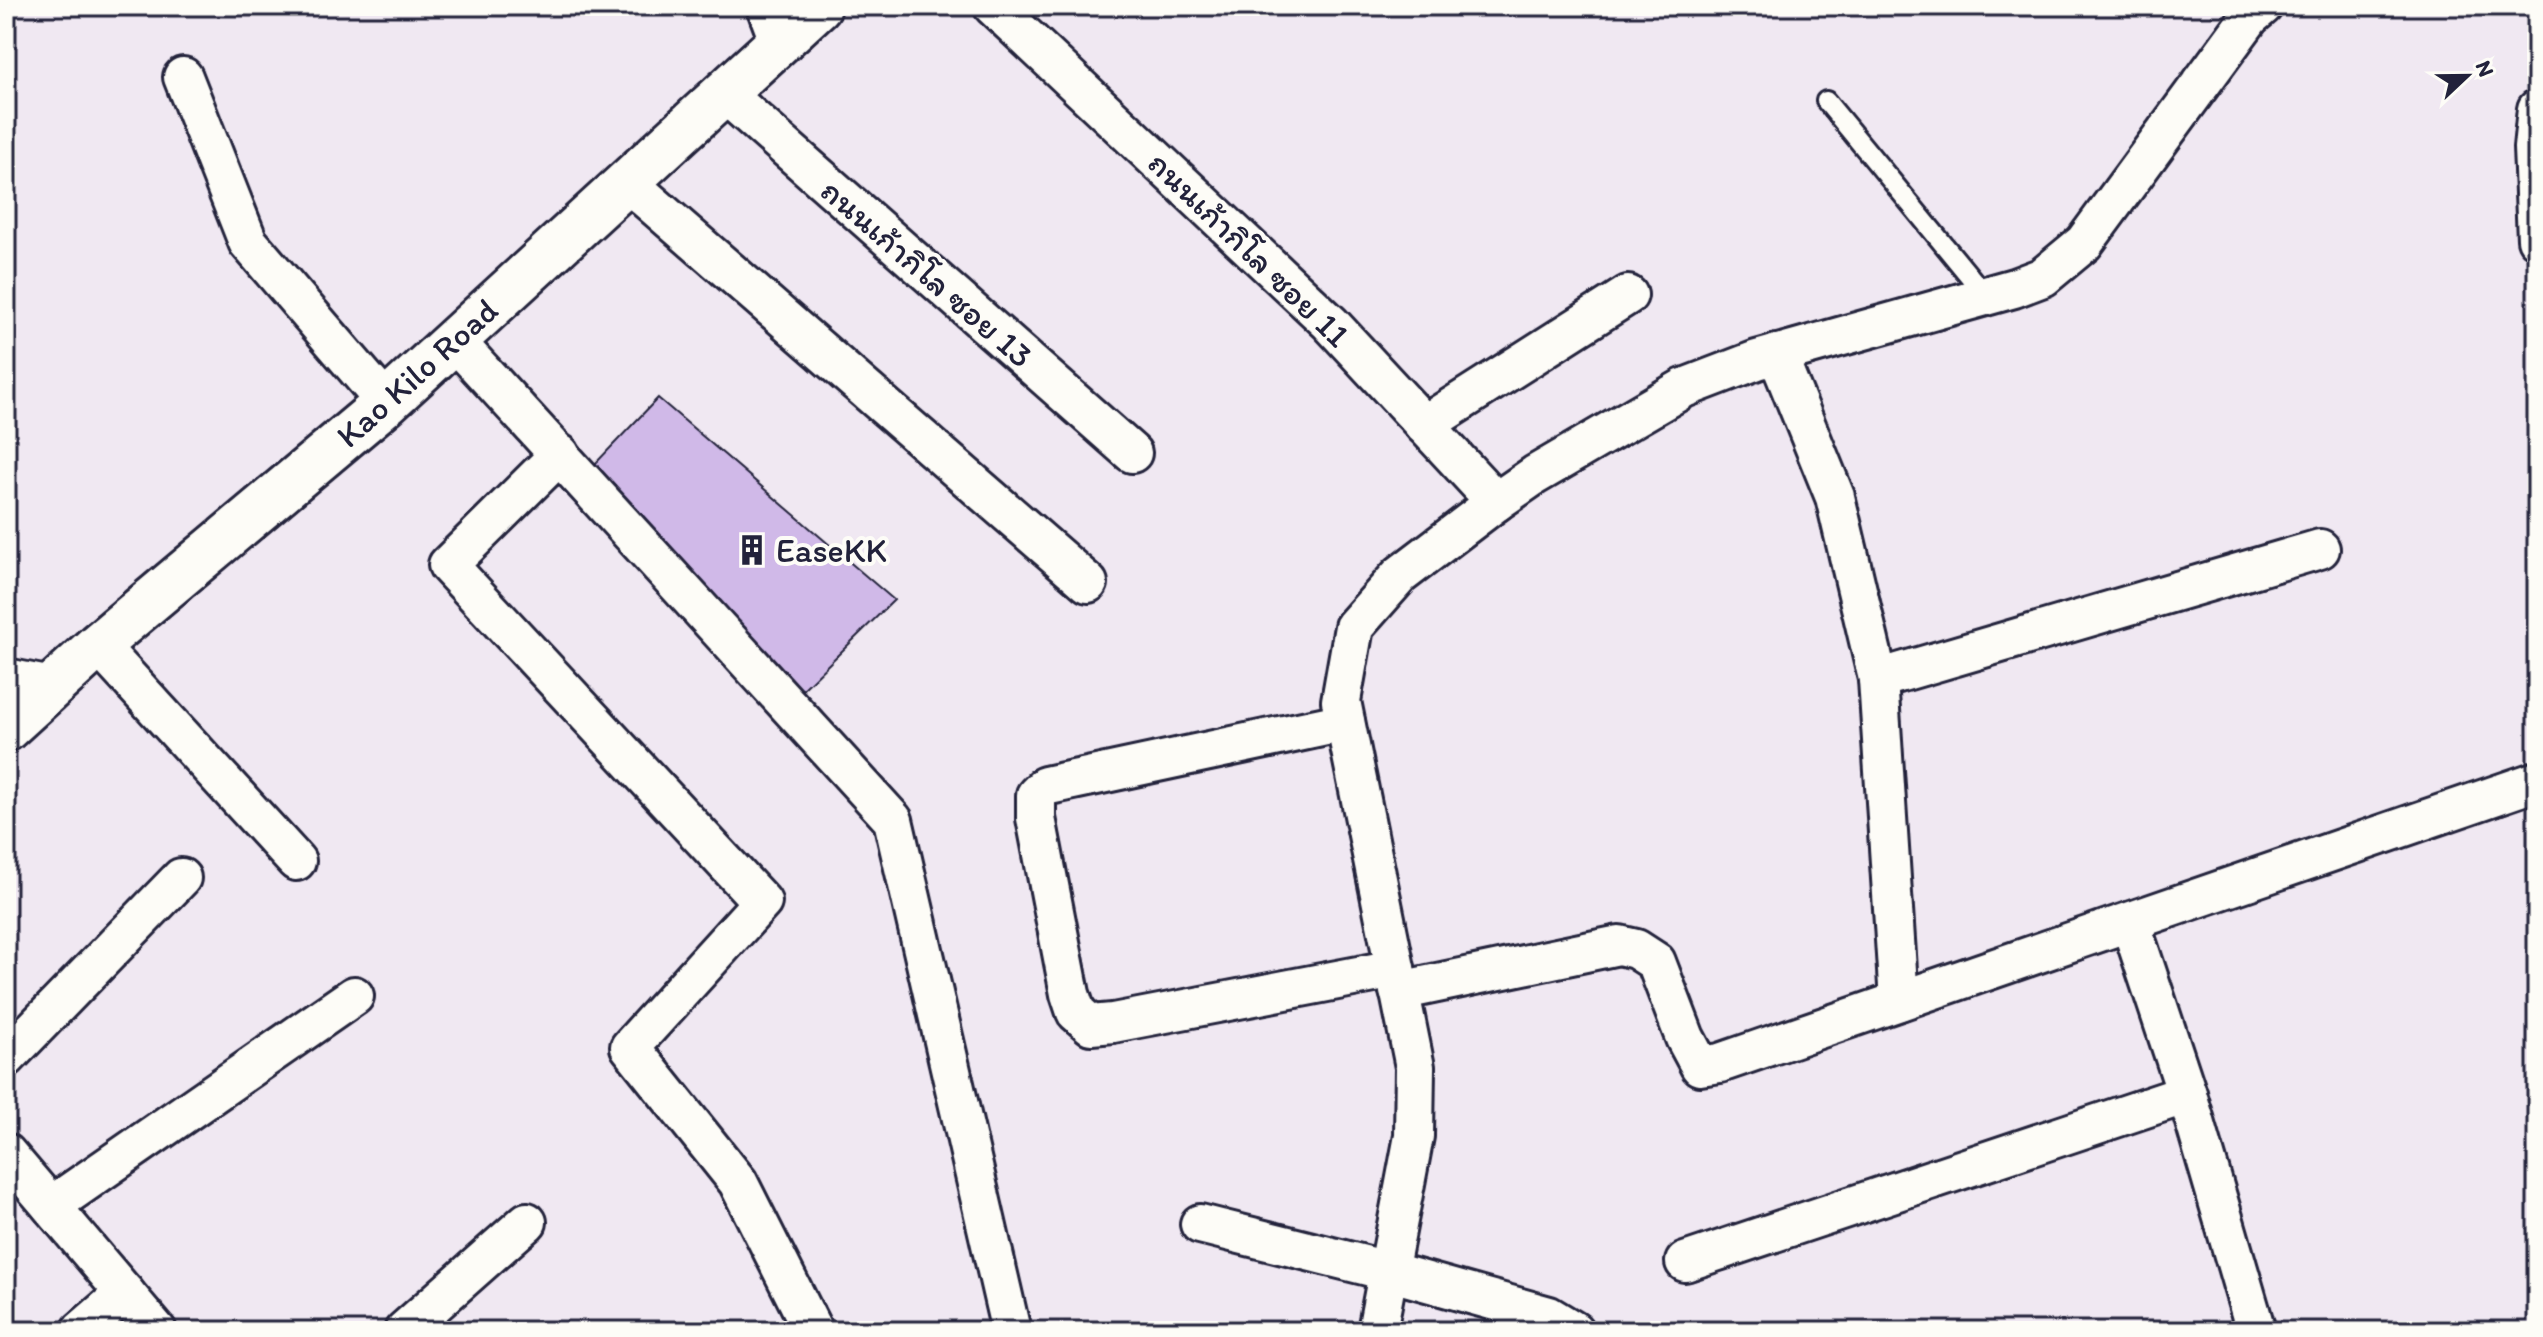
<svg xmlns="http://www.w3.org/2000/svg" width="2543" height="1337" viewBox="0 0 2543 1337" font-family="Itim,'Playpen Sans Thai',sans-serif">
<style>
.building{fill:#d0b9e8;stroke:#22223b;stroke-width:2}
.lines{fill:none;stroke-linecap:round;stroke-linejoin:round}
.service-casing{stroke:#22223b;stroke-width:24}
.minor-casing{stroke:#22223b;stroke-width:44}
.secondary-casing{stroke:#22223b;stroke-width:50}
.service{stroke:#fdfcf7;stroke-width:18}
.minor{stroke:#fdfcf7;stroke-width:38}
.secondary{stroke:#fdfcf7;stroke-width:44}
.labels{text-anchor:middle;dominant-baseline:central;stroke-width:8;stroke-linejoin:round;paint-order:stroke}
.street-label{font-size:34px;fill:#22223b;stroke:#fdfcf7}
.poi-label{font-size:34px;fill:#22223b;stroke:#fdfcf7;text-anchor:start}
</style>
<rect width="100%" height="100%" fill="#f0e8f2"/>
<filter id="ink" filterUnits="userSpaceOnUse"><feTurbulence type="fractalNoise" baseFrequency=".0125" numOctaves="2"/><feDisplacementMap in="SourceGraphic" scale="16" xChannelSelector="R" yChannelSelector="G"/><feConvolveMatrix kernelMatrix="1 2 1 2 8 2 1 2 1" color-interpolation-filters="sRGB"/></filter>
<g filter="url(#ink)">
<polygon class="building" points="658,398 894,600 798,694 593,466"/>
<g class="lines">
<defs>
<polyline id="service" points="1826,101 1985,295"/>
<g id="minor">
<polyline points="766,6 779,41"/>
<polyline points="993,6 1330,323 1496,502"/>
<polyline points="183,77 248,242 386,403"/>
<polyline points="723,92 1132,453"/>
<polyline points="2537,109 2533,148 2537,239"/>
<polyline points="627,182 1088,583"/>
<polyline points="455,341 893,820 1011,1331"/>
<polyline points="1777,354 1835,497 1878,679 1899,1001"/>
<polyline points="1424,425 1628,295"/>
<polyline points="560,454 448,565 762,902 630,1047 738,1182 813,1331"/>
<polyline points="98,645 296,861"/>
<polyline points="6,678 52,687"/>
<polyline points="1878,679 2320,549"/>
<polyline points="1345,722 1045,786 1036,795 1036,818 1070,994 1076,1012 1091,1025 1113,1023 1395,969"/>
<polyline points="2130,922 2187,1094 2256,1331"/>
<polyline points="1399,991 1619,945 1636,949 1656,962 1685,1038 1700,1066 1720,1063 2537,781"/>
<polyline points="6,1058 181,878"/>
<polyline points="6,1153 157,1331"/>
<polyline points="51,1206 354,996"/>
<polyline points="1200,1224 1388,1271 1549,1316 1574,1331"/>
<polyline points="1685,1262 2187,1094"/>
<polyline points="81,1331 125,1293"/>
<polyline points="404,1331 527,1222"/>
<polyline points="1377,1331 1414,1136 1415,1067 1341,701 1354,627 1400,575 1496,502 1535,475 1684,388 1757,360 2014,288 2043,277 2084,243 2250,17 2263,6"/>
</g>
<polyline id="secondary" points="6,729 98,645 386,403 819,6"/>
</defs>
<use href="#service" class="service-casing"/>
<use href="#minor" class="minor-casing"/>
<use href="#secondary" class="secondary-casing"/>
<use href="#service" class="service"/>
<use href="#minor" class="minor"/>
<use href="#secondary" class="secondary"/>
</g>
</g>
<defs>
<symbol id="building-bare" viewBox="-9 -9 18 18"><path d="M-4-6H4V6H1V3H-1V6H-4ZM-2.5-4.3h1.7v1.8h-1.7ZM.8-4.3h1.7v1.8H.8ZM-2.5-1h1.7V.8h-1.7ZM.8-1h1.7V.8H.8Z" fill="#22223b" stroke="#fdfcf7" stroke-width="2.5" paint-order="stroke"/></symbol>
</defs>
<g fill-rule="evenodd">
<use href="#building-bare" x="730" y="528" width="44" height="44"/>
</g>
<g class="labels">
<g class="street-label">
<text transform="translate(1249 249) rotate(44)">ถนนเก้ากิโล ซอย 11</text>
<text transform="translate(927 273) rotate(41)">ถนนเก้ากิโล ซอย 13</text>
<text transform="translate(417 373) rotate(-42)">Kao Kilo Road</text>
</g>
<g class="poi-label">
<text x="776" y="550">EaseKK</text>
</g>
</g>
<rect width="2543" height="1337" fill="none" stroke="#fdfcf7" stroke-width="32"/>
<rect x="16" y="16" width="2511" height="1305" fill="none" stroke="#22223b" stroke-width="3" filter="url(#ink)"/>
<g transform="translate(2467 76) rotate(68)" stroke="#fdfcf7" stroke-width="6" paint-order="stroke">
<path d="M0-6L14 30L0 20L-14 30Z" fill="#22223b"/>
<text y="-12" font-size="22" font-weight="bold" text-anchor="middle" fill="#22223b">N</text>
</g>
</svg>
